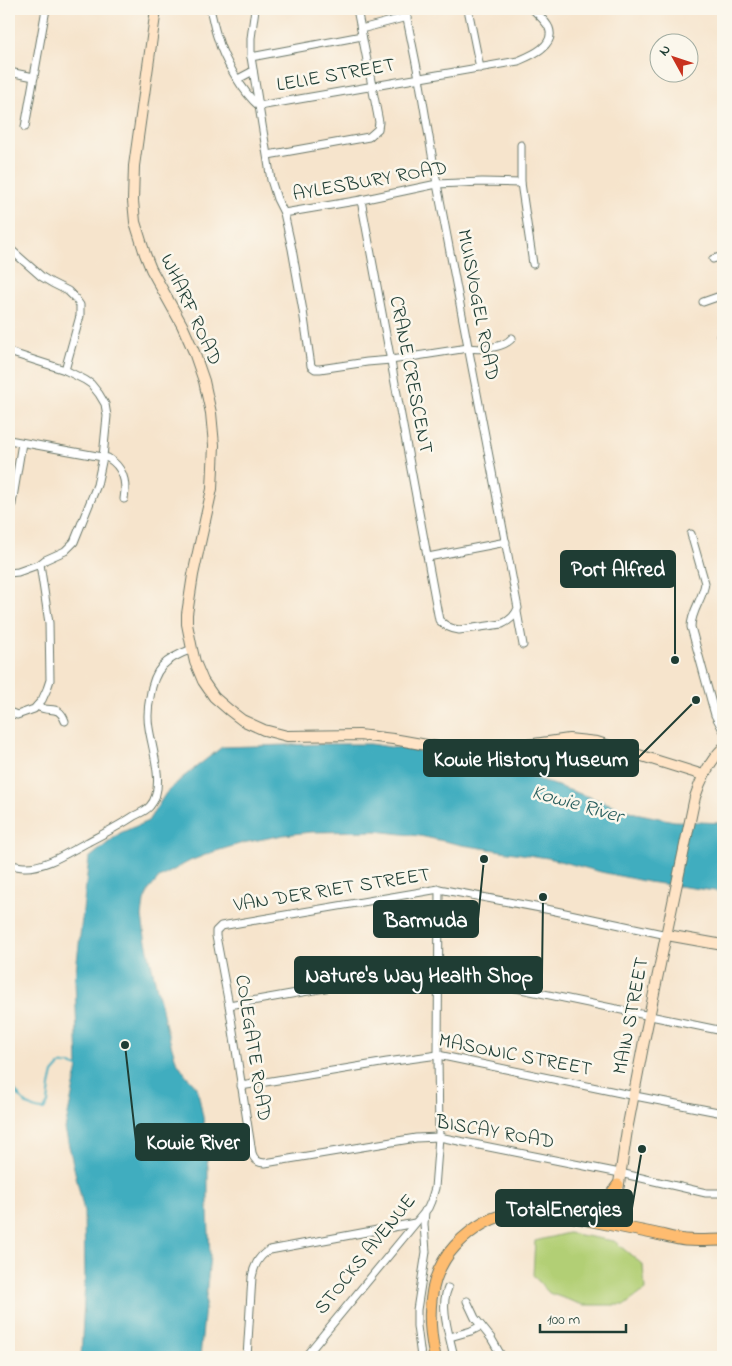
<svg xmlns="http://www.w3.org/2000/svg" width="732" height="1366" viewBox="0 0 732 1366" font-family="'Indie Flower',sans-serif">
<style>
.green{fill:#b2cf75;stroke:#688654}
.water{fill:#40adbf;stroke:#30757a}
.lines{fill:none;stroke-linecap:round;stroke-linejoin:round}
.stream{stroke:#40adbf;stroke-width:2}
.street-casing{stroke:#6a7769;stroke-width:9}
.secondary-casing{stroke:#6a7769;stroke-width:12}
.primary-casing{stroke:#6a7769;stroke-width:13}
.street{stroke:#fff;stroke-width:7}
.secondary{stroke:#ffe4c6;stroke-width:10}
.primary{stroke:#febc70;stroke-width:11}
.labels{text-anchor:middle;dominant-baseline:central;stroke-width:5;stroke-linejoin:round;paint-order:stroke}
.street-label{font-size:20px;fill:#1f3d34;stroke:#fbf7ec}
.water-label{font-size:21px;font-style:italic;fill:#295f5e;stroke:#fbf7ec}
.leader{fill:none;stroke:#1f3d34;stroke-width:2}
.callout-dot{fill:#1f3d34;stroke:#fbf7ec;stroke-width:2}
.callout{fill:#1f3d34;stroke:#1f3d34;stroke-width:2}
.callout-label{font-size:21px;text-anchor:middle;font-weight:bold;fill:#fff}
</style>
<rect width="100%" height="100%" fill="#fbf7ec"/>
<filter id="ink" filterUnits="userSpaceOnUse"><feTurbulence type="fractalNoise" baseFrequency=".02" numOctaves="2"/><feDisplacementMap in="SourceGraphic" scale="10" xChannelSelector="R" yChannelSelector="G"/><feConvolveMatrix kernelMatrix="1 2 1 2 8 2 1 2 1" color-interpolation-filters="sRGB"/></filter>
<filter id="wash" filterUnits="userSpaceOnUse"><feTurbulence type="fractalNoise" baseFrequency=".0096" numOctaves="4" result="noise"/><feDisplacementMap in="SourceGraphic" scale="20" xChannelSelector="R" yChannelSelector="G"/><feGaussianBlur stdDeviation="1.12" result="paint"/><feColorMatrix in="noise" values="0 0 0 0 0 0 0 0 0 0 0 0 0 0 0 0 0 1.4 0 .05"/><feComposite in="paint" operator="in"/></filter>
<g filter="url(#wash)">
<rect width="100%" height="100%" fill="#f6e4cc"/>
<polygon class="green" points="568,1233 614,1241 643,1265 645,1290 625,1305 583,1305 549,1293 533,1275 535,1241"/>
<polygon class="water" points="322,744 370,744 431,753 509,769 635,813 674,821 723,823 723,892 648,882 601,872 548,858 462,845 420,836 376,831 311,832 283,835 243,843 213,852 190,861 159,878 149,890 144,901 142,917 145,937 167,1031 176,1060 186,1075 197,1087 203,1117 208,1168 208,1210 210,1256 200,1357 81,1357 85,1280 84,1211 65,1129 78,1067 75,979 89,858 120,833 148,821 166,793 182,778 222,747"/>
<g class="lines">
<path class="stream" d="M9,1082C19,1095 25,1110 44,1110L48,1103L50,1086L53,1073L60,1065L70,1064L80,1068"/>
</g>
</g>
<g filter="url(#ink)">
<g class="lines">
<defs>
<g id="street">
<path d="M210,9C213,19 214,29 218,39C223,58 243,93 259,106"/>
<path d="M255,9L251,38V57L271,180L277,199L284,213L292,249L303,311L311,366L315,369H320L367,362L391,360L468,348C481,350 504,348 512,338"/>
<polyline points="468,9 480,68"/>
<polyline points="361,29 407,17"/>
<polyline points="251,57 362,36"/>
<polyline points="9,72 34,77"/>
<polyline points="238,79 253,71"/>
<path d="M259,106L518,61C530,56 556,46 549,28C546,21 538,15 533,9"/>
<polyline points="25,127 46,9"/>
<polyline points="521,145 521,183 533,264"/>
<polyline points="268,155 369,137 378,129 379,122 357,9"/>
<path d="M361,200L439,620C445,626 450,629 459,630L502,624C509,621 515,616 518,608L437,184L419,78L405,9"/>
<polyline points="284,213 361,200 437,184 482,182 521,183"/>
<polyline points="9,248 42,277 52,283 68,291 75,298 80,305 80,316 65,370"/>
<polyline points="713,259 723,256"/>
<polyline points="703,302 723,295"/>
<polyline points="720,336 723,334"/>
<polyline points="9,352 65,370 85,380 91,384 99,394 105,404 107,416 103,457 97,485 74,542 65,551 45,560 40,564 18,572 9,573"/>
<path d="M9,440L108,458C123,467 127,482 124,499"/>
<polyline points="9,522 22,443"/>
<path d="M691,534L705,583C703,599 691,611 691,627L715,715L723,730"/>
<polyline points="428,557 506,542"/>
<polyline points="517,612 523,645"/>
<path d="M37,706C50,714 58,703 65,721"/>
<polyline points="9,712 17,715 34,709 42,700 47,689 50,680 49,623 40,564"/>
<path d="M9,865C14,865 19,867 24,867C46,868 68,852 88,842C103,834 119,826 134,816C140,813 146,811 150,806C166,788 152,749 149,728C147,717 148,707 150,697C154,668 165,659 192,649"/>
<path d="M667,935L551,910L439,889L221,926L216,931V936L229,1005L252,1153C254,1160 258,1163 265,1163L416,1138L439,1137L620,1173L706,1193H723"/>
<polyline points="229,1005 410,973 438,972 723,1031"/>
<polyline points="241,1086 387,1062 438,1055 635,1096 723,1113"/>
<path d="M448,1288C439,1307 450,1337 454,1357"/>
<polyline points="467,1301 475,1318 491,1338 502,1357"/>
<polyline points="450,1337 471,1331 481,1326"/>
<path d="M247,1357L252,1277C254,1266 259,1255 270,1250L415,1223"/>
<polyline points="305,1357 428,1208 431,1201 435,1188 439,1137 438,1055 439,889"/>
<polyline points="421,1357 417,1326 417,1310 426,1252 424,1224 425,1211"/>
</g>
<g id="secondary">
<polyline points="156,9 134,166 133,201 135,222 145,254 151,269 182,325 194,352 204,381 211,413 214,445 212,489 193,575 187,614 187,624 192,649 195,662 203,681 214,697 229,710 242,720 264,730 287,736 359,735 393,739 455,750 479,752 569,739 597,742 703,775"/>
<polyline points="667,935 723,945"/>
<path d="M614,1217L627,1130L644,1041L695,797C701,779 709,762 723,748"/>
</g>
<g id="primary">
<polyline points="615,1209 620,1220 626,1227"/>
<path d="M576,1217C601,1208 603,1206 618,1185"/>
<path d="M435,1357C427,1319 426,1277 455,1246C498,1201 537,1208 592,1221C612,1225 632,1229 652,1233C663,1235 674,1239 685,1240C698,1241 711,1240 723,1240"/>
</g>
</defs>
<use href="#street" class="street-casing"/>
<use href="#secondary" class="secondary-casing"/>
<use href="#primary" class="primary-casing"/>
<use href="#street" class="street"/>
<use href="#secondary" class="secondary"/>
<use href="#primary" class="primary"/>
</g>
</g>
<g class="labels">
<g class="street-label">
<text transform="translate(336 76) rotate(-10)">LELIE STREET</text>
<text transform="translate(370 182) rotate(-10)">AYLESBURY ROAD</text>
<text transform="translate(477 305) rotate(79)">MUISVOGEL ROAD</text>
<text transform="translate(190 310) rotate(65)">WHARF ROAD</text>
<text transform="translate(410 375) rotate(79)">CRANE CRESCENT</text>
<text transform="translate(332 891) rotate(-9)">VAN DER RIET STREET</text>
<text transform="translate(632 1016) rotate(-79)">MAIN STREET</text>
<text transform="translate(252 1048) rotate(81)">COLEGATE ROAD</text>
<text transform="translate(515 1056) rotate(11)">MASONIC STREET</text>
<text transform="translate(495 1133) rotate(10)">BISCAY ROAD</text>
<text transform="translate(366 1255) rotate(-51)">STOCKS AVENUE</text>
</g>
<g class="water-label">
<text transform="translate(577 805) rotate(16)">Kowie River</text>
</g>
</g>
<path class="leader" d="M675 660L675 569M696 700L638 758M484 859L478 919M543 897L542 975M125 1045L136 1142M642 1149L632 1208"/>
<g class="callout-dot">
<circle cx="675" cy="660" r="5"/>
<circle cx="696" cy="700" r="5"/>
<circle cx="484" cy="859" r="5"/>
<circle cx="543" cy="897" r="5"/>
<circle cx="125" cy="1045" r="5"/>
<circle cx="642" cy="1149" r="5"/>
</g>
<g class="callout">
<rect x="561" y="551" width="114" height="36" rx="5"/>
<rect x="424" y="740" width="214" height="36" rx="5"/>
<rect x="374" y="901" width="104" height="36" rx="5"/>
<rect x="295" y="957" width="247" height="36" rx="5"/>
<rect x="136" y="1124" width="113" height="36" rx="5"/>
<rect x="496" y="1190" width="136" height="36" rx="5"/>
</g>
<g class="callout-label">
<text x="618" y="576">Port Alfred</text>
<text x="531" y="766">Kowie History Museum</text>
<text x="426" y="927">Barmuda</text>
<text x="419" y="982">Nature's Way Health Shop</text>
<text x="193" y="1149">Kowie River</text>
<text x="564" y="1216">TotalEnergies</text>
</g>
<rect width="732" height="1366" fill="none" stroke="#fbf7ec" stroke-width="30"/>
<g transform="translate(674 58) rotate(310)"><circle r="24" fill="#fbf7ec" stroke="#a3ada2"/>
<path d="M0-4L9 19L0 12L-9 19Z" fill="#c8321e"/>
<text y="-8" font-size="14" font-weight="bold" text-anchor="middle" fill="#1f3d34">N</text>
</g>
<path d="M540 1324v8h86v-8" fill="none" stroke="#1f3d34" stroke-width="2.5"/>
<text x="547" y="1324" font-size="15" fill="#1f3d34" stroke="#fbf7ec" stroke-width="4" paint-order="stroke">100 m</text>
</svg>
